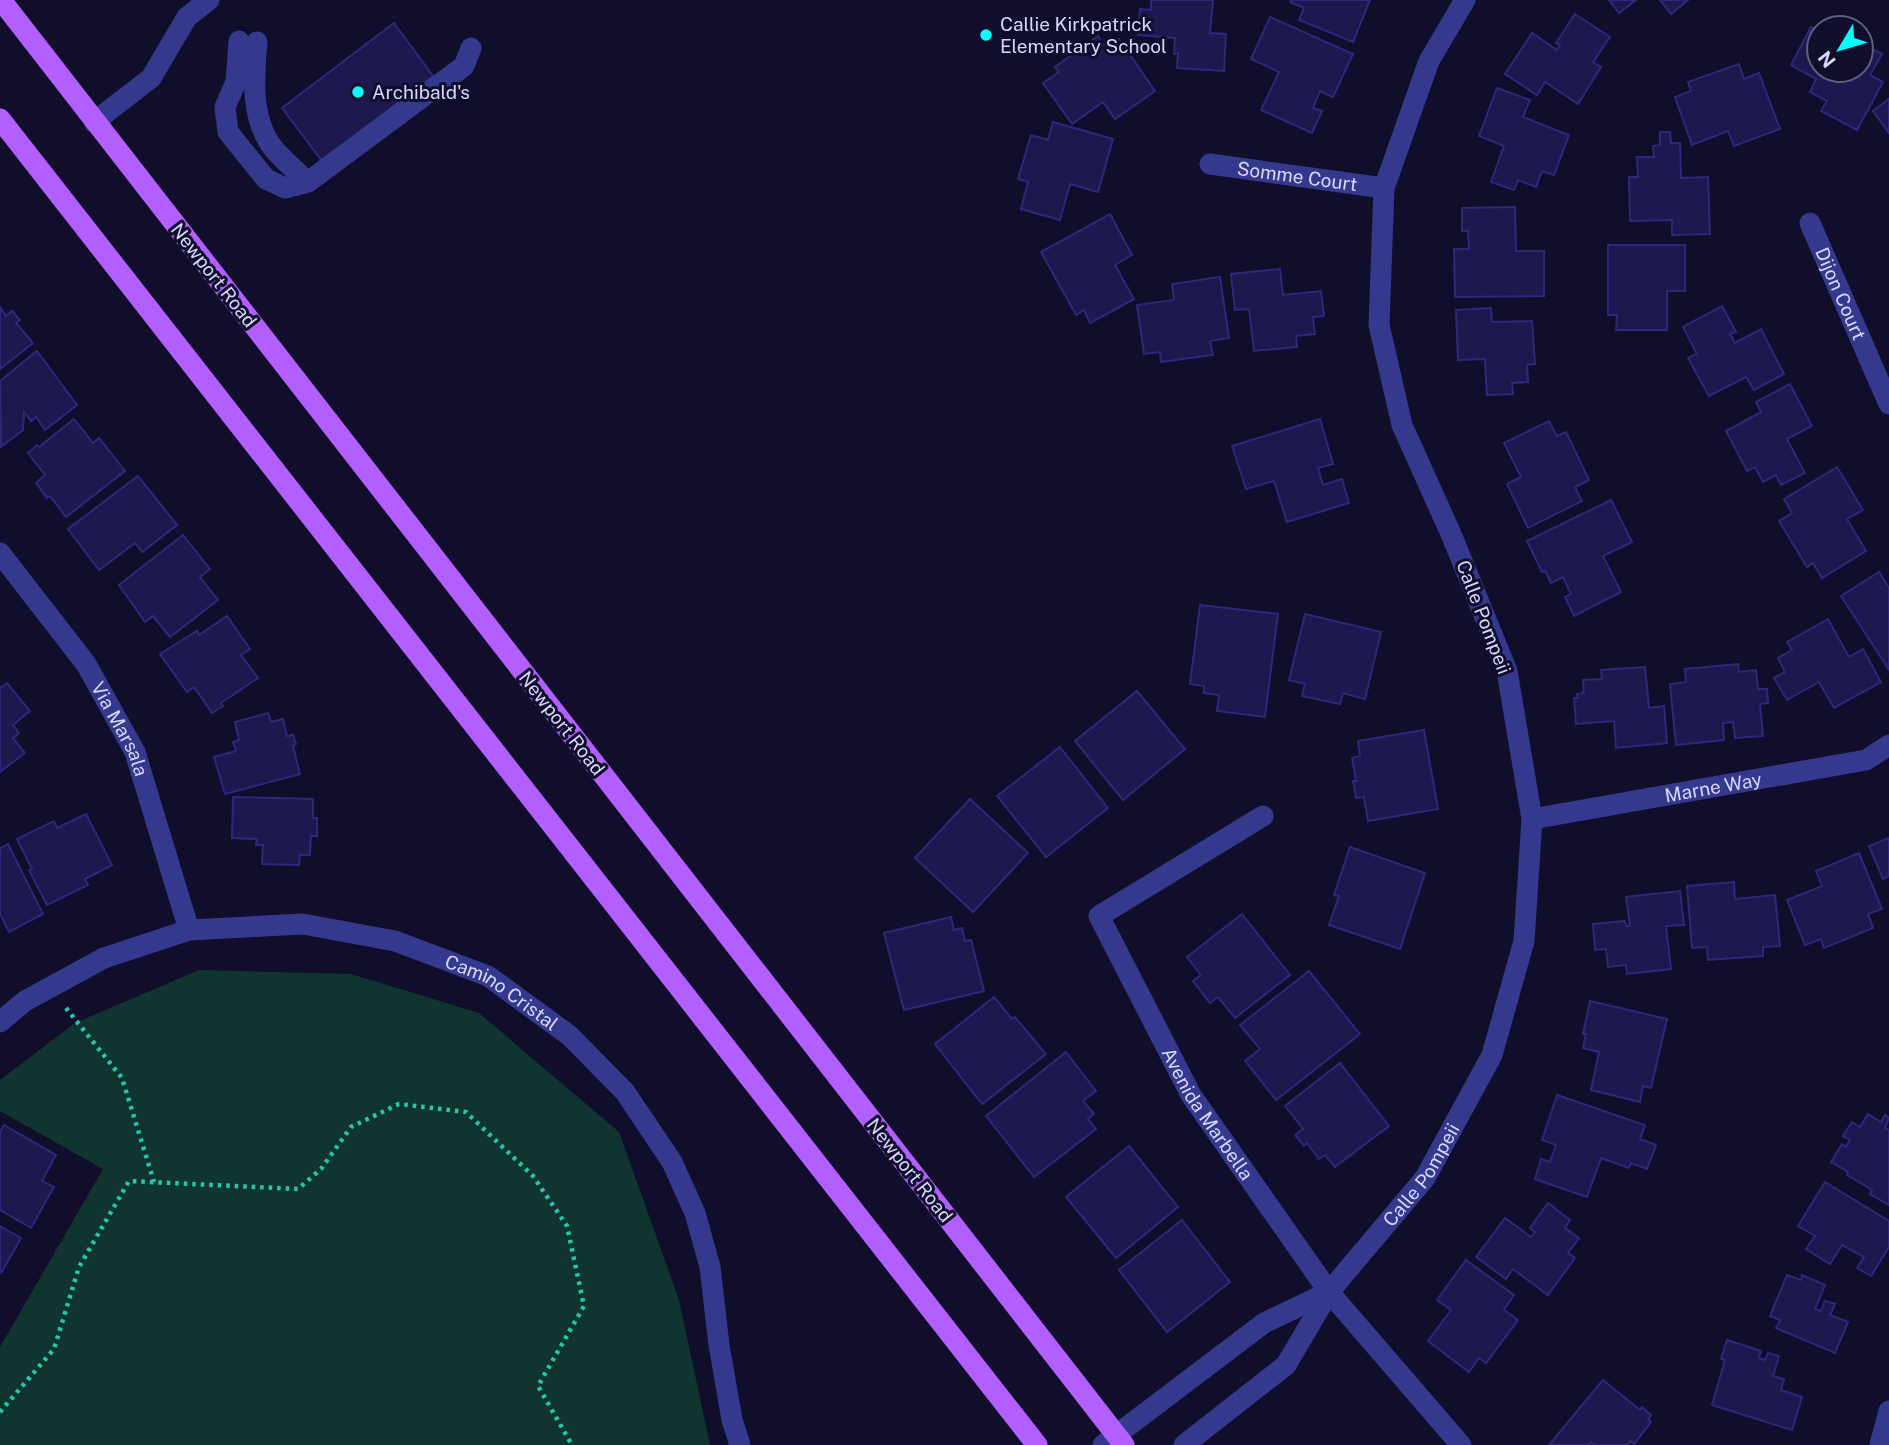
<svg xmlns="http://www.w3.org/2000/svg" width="1889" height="1445" viewBox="0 0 1889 1445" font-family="'Public Sans',sans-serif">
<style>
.green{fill:#103530}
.building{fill:#1d184e;stroke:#30277c;stroke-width:2}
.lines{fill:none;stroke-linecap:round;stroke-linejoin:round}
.path{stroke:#23c7ad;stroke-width:4.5;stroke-dasharray:3.5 5;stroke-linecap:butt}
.minor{stroke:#34398e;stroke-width:21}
.major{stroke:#b35eff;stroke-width:21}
.poi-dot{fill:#03ffff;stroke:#100e2b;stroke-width:2.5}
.labels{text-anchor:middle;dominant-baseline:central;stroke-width:6;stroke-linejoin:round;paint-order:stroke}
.poi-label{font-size:19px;fill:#d8d7ff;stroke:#100e2b;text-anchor:start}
.street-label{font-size:19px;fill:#d8d7ff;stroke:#100e2b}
</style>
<rect width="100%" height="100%" fill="#100e2b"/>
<polygon class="green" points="199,970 351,974 479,1013 619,1132 679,1300 710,1445 0,1445 0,1347 103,1169 0,1111 0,1080 75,1023"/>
<g class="building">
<polygon points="1151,0 1213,0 1210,33 1226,34 1224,71 1177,68 1178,53 1174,54 1175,38 1138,35 1140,9 1151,10"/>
<polygon points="1291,0 1370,0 1353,42 1299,20 1304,8 1290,2"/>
<polygon points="1609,0 1636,0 1619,13"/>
<polygon points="1660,0 1688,0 1671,14"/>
<polygon points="1575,14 1610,37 1593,62 1601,67 1578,104 1545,82 1537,95 1505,74 1532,33 1557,50 1560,45 1556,43"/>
<polygon points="1270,17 1353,54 1333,97 1320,91 1313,108 1322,111 1312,133 1261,110 1279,72 1251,59"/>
<polygon points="394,23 433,76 322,161 282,108"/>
<polygon points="1811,27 1819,31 1819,70 1861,70 1861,43 1882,54 1870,75 1883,82 1857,130 1821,111 1827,101 1810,92 1816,79 1791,65"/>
<polygon points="1098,36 1106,48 1119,39 1155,91 1115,119 1103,102 1072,124 1043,83 1059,72 1055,67"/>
<polygon points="1739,64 1744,79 1759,73 1780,129 1734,146 1728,131 1692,145 1675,97 1691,91 1688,82"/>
<polygon points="1497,88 1530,100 1523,117 1569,135 1554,175 1542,171 1536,187 1518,180 1514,190 1491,182 1504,146 1479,136"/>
<polygon points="1889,99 1889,133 1873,111"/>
<polygon points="1053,122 1113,139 1098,192 1070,184 1060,220 1021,209 1028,182 1018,179 1031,135 1048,140"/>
<polygon points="1660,132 1670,132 1671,143 1680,143 1681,178 1708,177 1710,234 1672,235 1672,220 1630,221 1629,177 1638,177 1637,157 1654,157 1653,146 1660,145"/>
<polygon points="1515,207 1516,251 1544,251 1544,296 1455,297 1454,249 1469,249 1468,231 1462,231 1462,208"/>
<polygon points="1110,214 1132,255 1115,265 1134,299 1090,323 1084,310 1076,315 1041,252"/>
<polygon points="1608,245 1685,245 1685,291 1667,291 1667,330 1616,330 1617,315 1608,315"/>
<polygon points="1280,269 1283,295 1321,291 1324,316 1313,317 1315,334 1296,336 1297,347 1254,351 1249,309 1235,310 1231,274"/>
<polygon points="1220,277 1229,338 1210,341 1213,355 1161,362 1160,352 1144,354 1137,305 1174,300 1172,284"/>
<polygon points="1722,306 1736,332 1730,334 1735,343 1761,329 1784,374 1754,390 1746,377 1709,396 1688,358 1697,354 1683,327"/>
<polygon points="0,307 6,316 12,311 20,320 16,323 33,343 0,369"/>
<polygon points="1491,308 1492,322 1532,321 1535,364 1527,365 1528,382 1512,383 1513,394 1487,395 1485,359 1458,360 1456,310"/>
<polygon points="37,351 77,405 45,430 36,417 31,421 24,412 23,430 1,447 0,381"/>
<polygon points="1790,384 1812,426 1787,439 1805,473 1781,485 1776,475 1763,482 1755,467 1747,471 1726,431 1761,412 1756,402"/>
<polygon points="74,419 93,443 99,438 125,471 66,517 50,496 47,498 36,483 45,475 28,453 37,445 39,447"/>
<polygon points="1320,419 1333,464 1318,468 1323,485 1342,479 1349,503 1287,522 1274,481 1246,489 1232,446"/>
<polygon points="1549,421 1557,436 1566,432 1589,480 1575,487 1582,501 1528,528 1507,484 1521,477 1504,443"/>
<polygon points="1837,467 1863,510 1847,519 1866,551 1822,578 1813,563 1807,567 1779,521 1792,513 1784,499"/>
<polygon points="138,476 177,525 142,552 135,543 99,570 68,529"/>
<polygon points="1611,500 1632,542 1603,556 1621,592 1574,616 1565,597 1571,594 1563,577 1551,583 1545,571 1542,572 1527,541"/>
<polygon points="183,535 210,569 200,577 218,600 170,637 153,616 145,622 119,585"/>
<polygon points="1879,572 1889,588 1889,670 1841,596"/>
<polygon points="1200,605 1278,614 1265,717 1217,711 1219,695 1204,693 1204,686 1190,684"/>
<polygon points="1305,614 1381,632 1365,699 1343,693 1340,704 1302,696 1305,684 1289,680"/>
<polygon points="227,616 250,649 241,655 258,678 221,703 223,706 212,713 194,687 187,692 160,654 197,631 199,635"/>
<polygon points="1828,619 1849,657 1863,649 1881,682 1834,708 1819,682 1787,700 1774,678 1785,672 1778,658 1792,650 1787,642"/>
<polygon points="1738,664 1739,672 1756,670 1758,689 1767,689 1768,703 1760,704 1763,736 1735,738 1733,722 1723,723 1724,740 1676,745 1670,684 1686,682 1685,669"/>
<polygon points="1645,667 1649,708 1664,706 1667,743 1616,748 1614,721 1576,724 1574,698 1578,698 1577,694 1584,693 1583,680 1602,679 1601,670"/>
<polygon points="7,683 30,711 13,725 19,733 13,738 25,753 0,772 0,688"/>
<polygon points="1137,691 1185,749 1123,800 1075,741"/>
<polygon points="268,713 271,722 283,719 287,736 293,735 296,744 293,746 300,774 225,794 214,757 236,751 233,742 239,740 235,722"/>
<polygon points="1424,730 1438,809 1368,821 1364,797 1356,798 1353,781 1356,781 1352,758 1360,756 1358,741"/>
<polygon points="1060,747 1108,808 1046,857 997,796"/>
<polygon points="233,797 313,799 313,818 317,818 317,836 311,836 310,855 300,855 299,865 262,864 263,845 256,845 257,839 232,838"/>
<polygon points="970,799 1028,853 973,912 915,858"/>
<polygon points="86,814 112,865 85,879 88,885 47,905 29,870 32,869 17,839 54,821 57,828"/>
<polygon points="1889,838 1889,876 1883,879 1869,846"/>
<polygon points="8,844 43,914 9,932 0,914 0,848"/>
<polygon points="1350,847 1425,873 1400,949 1329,925 1339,896 1334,895"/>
<polygon points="1859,853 1882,909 1868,914 1873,928 1824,948 1821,939 1805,945 1787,900 1822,886 1816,871"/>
<polygon points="1734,882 1735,899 1775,895 1780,946 1763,947 1763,956 1708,960 1707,947 1692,948 1687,886"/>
<polygon points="1680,891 1684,925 1666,926 1671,969 1627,974 1626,965 1608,967 1606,949 1595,950 1593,924 1625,921 1626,926 1630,926 1626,897"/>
<polygon points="1242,914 1290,975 1235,1018 1218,997 1210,1003 1193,981 1201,975 1187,957"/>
<polygon points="951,917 954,930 962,928 965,941 971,940 984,991 904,1010 884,933"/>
<polygon points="1309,971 1360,1034 1276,1100 1245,1061 1260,1049 1240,1025"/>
<polygon points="994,997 1012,1019 1015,1017 1046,1054 982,1104 935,1044"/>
<polygon points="1590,1001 1667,1019 1651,1088 1643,1086 1640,1102 1591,1090 1599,1052 1583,1048 1586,1034 1583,1034"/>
<polygon points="1066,1052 1096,1091 1083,1101 1094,1114 1088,1119 1096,1129 1034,1177 986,1116"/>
<polygon points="1340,1063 1389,1126 1335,1167 1325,1155 1319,1159 1307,1143 1304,1146 1295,1135 1303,1129 1285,1106"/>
<polygon points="1557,1095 1645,1125 1640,1139 1656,1145 1647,1169 1631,1163 1629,1168 1601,1158 1587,1197 1535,1179 1541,1159 1550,1162 1556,1145 1542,1140"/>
<polygon points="1868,1114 1881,1122 1885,1115 1889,1118 1885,1128 1889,1130 1889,1205 1870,1194 1872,1190 1847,1175 1848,1172 1831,1162 1842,1144 1846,1147 1850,1140 1843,1136 1852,1122 1860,1127"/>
<polygon points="4,1125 56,1155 42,1181 54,1187 31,1228 0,1210 0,1132"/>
<polygon points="1129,1146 1178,1207 1116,1258 1066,1197"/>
<polygon points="1825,1182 1889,1221 1889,1247 1871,1276 1857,1268 1864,1257 1842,1245 1830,1264 1806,1249 1815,1236 1798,1226"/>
<polygon points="1548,1203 1570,1220 1565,1228 1579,1238 1568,1253 1575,1258 1548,1295 1513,1269 1506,1279 1476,1257 1505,1218 1531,1237 1535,1232 1530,1228"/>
<polygon points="1182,1220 1230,1282 1167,1332 1119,1270"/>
<polygon points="0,1226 21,1238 1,1273 0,1272"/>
<polygon points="1466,1260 1514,1295 1504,1310 1518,1320 1486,1363 1479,1358 1469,1372 1428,1341 1451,1310 1437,1300"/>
<polygon points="1787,1275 1801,1280 1802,1275 1825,1285 1815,1309 1821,1311 1825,1301 1835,1304 1830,1315 1848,1322 1835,1353 1776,1328 1780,1320 1770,1316"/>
<polygon points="1727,1340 1761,1351 1759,1358 1765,1360 1768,1353 1779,1356 1773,1376 1784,1379 1781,1390 1802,1397 1792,1430 1712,1405 1725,1360 1721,1359"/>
<polygon points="1603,1380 1640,1410 1642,1407 1651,1415 1648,1419 1651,1422 1634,1444 1631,1441 1627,1445 1594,1445 1591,1442 1589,1445 1549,1445"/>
</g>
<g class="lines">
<g class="path">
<polyline points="66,1008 122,1078 154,1182"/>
<polyline points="0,1412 54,1349 79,1267 129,1181 298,1189 321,1169 351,1127 399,1104 466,1112 533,1176 567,1226 584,1306 538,1386 572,1445"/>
</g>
<g class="minor">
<polyline points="239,41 236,82 225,107 228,132 266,179 285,188 308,182 464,66 471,48"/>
<path d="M257,42C254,76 250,118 273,148C283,160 296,171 308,182"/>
<polyline points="94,122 151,78 187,17 209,0"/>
<path id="s1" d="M1210,164L1384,188"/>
<path id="s2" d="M1810,223L1889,404"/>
<path id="s3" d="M0,553L86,664L135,752L189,930"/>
<path id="s4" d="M1263,816L1099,916L1191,1095L1329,1292L1461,1445"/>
<path id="s5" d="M1532,819L1866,760L1889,745"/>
<path id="s6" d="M0,1022L25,1001L104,958L189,930L303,924L395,941L488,976L570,1036L625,1092L672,1162L695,1213L710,1267L719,1345L732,1420L740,1445"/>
<polyline points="1103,1445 1264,1323 1329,1292"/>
<path id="s7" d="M1184,1445L1286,1365L1329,1292L1425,1178L1492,1055L1524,941L1532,819L1507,671L1451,534L1402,425L1379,325L1384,188L1429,61L1465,0"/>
<polyline points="1880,1445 1889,1411"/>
</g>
<g class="major">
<polyline points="1,0 1124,1445"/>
<polyline points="0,119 1037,1445"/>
</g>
</g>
<g class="poi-dot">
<circle cx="986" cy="35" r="7"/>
<circle cx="358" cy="92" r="7"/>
</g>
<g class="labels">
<g class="poi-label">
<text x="1000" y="24">Callie Kirkpatrick<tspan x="1000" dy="22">Elementary School</tspan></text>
<text x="372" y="92">Archibald's</text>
</g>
<g class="street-label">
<text stroke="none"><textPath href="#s1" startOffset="88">Somme Court</textPath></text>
<text transform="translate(214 275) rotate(52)">Newport Road</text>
<text stroke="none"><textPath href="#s2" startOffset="77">Dijon Court</textPath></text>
<text transform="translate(1484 617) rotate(69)">Calle Pompeii</text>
<text transform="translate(562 723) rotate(52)">Newport Road</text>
<text stroke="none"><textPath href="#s3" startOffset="214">Via Marsala</textPath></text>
<text stroke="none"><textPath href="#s5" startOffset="184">Marne Way</textPath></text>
<text stroke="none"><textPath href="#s6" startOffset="539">Camino Cristal</textPath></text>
<text stroke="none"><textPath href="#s4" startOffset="418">Avenida Marbella</textPath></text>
<text transform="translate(910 1170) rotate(52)">Newport Road</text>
<text stroke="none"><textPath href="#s7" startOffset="364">Calle Pompeii</textPath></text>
</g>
</g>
<g transform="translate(1840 49) rotate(232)"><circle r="33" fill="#100e2b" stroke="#605e80" stroke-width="2"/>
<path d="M0-5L12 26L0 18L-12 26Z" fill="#03ffff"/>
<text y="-10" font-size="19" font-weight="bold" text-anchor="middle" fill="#d8d7ff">N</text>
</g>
</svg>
